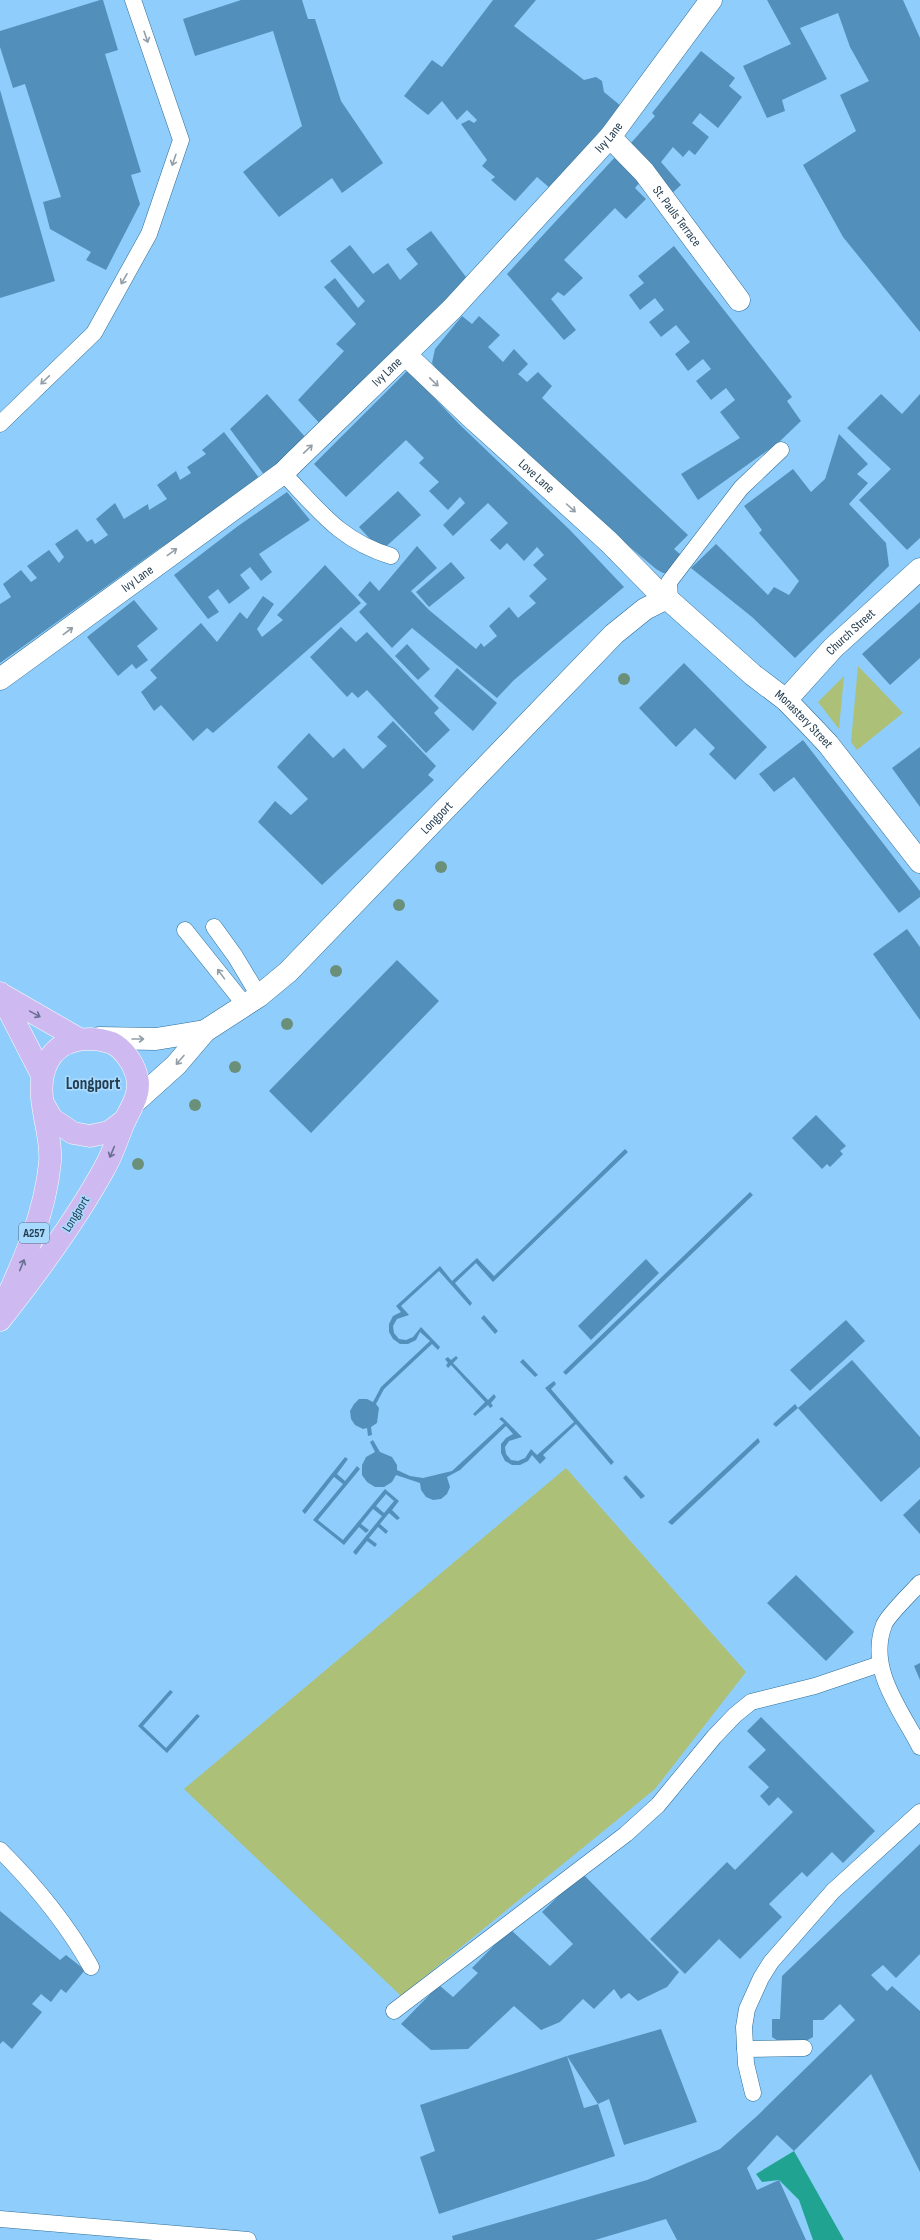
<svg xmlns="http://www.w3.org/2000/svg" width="920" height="2240" viewBox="0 0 920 2240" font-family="'Sofia Sans Condensed',sans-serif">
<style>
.green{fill:#adc078}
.water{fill:#21a391}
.building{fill:#5290bb;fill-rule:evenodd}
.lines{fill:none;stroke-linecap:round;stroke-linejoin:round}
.lane-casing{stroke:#2e6d96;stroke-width:17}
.street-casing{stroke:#2e6d96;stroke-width:23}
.primary-casing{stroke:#fff;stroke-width:23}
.lane{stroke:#fff;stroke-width:16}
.street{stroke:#fff;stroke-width:22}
.primary{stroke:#ceb9f0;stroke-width:22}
.tree{fill:#6b907a}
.oneway{stroke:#929ea8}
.oneway2{stroke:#686f91}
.labels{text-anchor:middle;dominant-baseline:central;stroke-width:3.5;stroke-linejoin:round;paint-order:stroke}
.shield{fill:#a8daff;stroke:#4c6d85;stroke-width:1}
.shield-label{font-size:12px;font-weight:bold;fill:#243e51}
.street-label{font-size:13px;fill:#243e51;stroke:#a8daff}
.district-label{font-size:17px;font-weight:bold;fill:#243e51;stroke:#a8daff}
</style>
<rect width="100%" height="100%" fill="#8fcefc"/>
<g class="green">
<polygon points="858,666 903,713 857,750 851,742"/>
<polygon points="844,676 839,729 818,702"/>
<polygon points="566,1468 746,1672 655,1789 401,1996 184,1789"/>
</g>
<polygon class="water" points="794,2151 844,2240 813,2240 799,2200 779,2180 762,2182 756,2174"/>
<g class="building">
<polygon points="100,0 103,0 118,50 105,54 141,172 131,175 140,204 106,270 86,260 91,252 50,229 43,202 61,197 25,84 13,88 0,47 0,31"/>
<polygon points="241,0 302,0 308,19 315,19 341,101 383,163 342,193 332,178 279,217 243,172 302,126 273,31 195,56 183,19"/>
<polygon points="493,0 536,0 514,26 584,80 596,77 602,81 604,92 621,106 551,189 537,177 515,201 491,180 495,177 482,166 487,160 461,124 469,120 474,123 477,120 467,110 457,120 442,101 428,115 404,96 432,60 442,67"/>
<polygon points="767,0 903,0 920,38 920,332 843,237 803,165 856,131 840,95 869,81 850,47 838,13 800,28 827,79 782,100 785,111 767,118 743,66 791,44"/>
<polygon points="701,51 735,78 729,86 742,97 718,128 700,113 692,123 709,137 695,155 689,150 683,157 673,147 661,162 681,185 671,194 631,143 655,116 652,113"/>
<polygon points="0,90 55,281 0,298"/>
<polygon points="617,155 641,181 635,188 646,199 626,219 615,208 564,260 583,278 564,296 558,292 551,299 576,330 564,340 507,274"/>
<polygon points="431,231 466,277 413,339 323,427 298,400 344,351 336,344 356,324 324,287 335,278 358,308 365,301 330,261 350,245 373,274 388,263 400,280 418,264 406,249"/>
<polygon points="674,246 792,397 787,401 801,421 778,443 698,500 681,474 740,438 720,412 735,400 726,388 711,400 696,381 711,369 703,359 688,371 675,354 690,342 676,325 661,337 649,322 664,310 655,298 640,310 629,295 644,283 638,276"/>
<polygon points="462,316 472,324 479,316 500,335 488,347 503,362 514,349 528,364 518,374 527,382 538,372 552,386 542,398 688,535 674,549 686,559 669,573 663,573 656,569 618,537 439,373 432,363 435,349"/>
<polygon points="408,370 459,424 570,530 624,587 514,680 497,698 412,628 392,648 359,612 367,604 358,595 370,581 379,591 417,546 437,568 411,591 429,610 476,649 481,643 484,647 497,636 489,626 509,607 518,618 536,603 529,596 547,579 533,565 544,555 537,547 524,561 507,543 500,550 490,540 508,523 488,503 453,536 443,525 465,503 460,497 448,510 429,491 439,482 419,463 424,458 406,440 346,497 314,464"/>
<polygon points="267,394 307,439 265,476 230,429"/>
<polygon points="881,394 902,414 920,394 920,538 907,550 859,500 891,469 847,428"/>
<polygon points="224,432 260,479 218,511 157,550 0,663 0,604 11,597 3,584 21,570 31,582 37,578 27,566 49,550 59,563 64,557 55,544 77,529 87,542 92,539 95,544 108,535 96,519 115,503 124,519 148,504 149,510 167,499 157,485 176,471 180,480 191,473 187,467 206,454 202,450"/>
<polygon points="839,434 868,464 857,474 868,483 849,504 886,543 889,566 795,658 752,617 691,568 716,544 768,595 774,587 789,595 799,581 759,533 762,530 744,506 793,469 811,492 825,479"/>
<polygon points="398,491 421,515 381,551 359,527"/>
<polygon points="287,492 310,520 259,554 272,572 261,581 250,567 240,575 250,588 229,604 218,589 208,597 219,612 208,619 174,575 238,526"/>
<polygon points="451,562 465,578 429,607 416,592"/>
<polygon points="325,565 361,603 213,733 207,728 193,741 161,705 154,711 141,692 157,678 150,670 201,623 217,642 240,612 247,619 263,596 274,604 257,629 262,637 283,620 277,615"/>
<polygon points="134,600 158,629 137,646 148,660 136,669 132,664 118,676 87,637"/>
<polygon points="920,602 920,658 890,685 862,654"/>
<polygon points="341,627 356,642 367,632 439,708 434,713 450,730 426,753 367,690 358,698 352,692 347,697 310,657"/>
<polygon points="407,644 430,669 418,680 395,656"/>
<polygon points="684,663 767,747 735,780 709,754 715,748 695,728 676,747 639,708"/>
<polygon points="457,668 497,703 473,731 434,696"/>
<polygon points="393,721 436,766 428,775 434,780 322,885 258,822 275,801 291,815 308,799 277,767 309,733 333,758 344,748 363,769 387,746 377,737"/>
<polygon points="803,740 920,891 920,897 899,913 794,777 774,792 759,774"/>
<polygon points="920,747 920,807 892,768"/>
<polygon points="907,929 920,947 920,1020 873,954"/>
<polygon points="397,960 439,1001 311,1133 269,1091"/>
<polygon points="816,1115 846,1146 840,1151 843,1154 830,1167 827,1164 822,1169 792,1138"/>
<polygon points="625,1149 628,1152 493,1282 476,1263 455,1283 472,1303 470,1306 439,1271 401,1306 409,1315 397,1319 393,1326 394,1333 399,1339 406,1340 413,1337 421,1327 440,1347 438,1350 432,1344 384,1389 376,1404 379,1408 377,1423 371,1427 372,1435 368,1436 367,1428 363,1429 355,1425 351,1419 350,1411 354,1404 359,1399 367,1399 373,1402 381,1387 430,1341 420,1332 416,1340 408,1344 400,1344 393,1339 389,1332 389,1324 393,1316 401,1312 396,1306 440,1266 452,1281 477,1258 494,1276"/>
<polygon points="750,1192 753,1195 566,1375 563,1372"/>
<polygon points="646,1259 659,1273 591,1340 578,1326"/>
<polygon points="484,1315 498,1331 495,1334 481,1318"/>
<polygon points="846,1320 865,1341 810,1391 790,1370"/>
<polygon points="456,1356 458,1358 453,1363 488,1400 494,1394 496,1397 491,1403 493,1406 490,1408 488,1405 475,1416 473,1414 485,1402 451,1365 448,1368 446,1365 448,1363 445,1359 448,1357 451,1360"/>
<polygon points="523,1359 538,1375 535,1377 520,1362"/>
<polygon points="852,1360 920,1437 920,1467 881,1502 798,1408"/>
<polygon points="554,1381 556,1384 551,1389 614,1462 611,1465 576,1424 543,1455 546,1458 540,1464 532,1455 528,1461 520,1465 512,1465 505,1461 501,1453 501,1444 506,1438 513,1434 506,1426 460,1470 447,1477 450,1487 447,1494 441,1499 433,1500 426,1497 421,1490 420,1483 396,1475 392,1482 384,1487 375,1487 367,1482 362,1475 362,1465 366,1457 375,1452 370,1442 373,1440 380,1452 392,1457 397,1465 397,1470 410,1476 423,1478 452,1471 504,1423 499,1419 502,1417 522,1437 509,1441 505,1447 506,1454 511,1460 518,1461 525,1458 531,1449 537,1455 574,1422 545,1388"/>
<polygon points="795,1404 798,1408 776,1427 773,1424"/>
<polygon points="758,1438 760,1442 672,1525 668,1522"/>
<path d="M345,1457L348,1459L337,1474L345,1481L357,1466L360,1469L318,1520L343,1540L385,1489L399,1501L392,1510L400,1518L397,1520L389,1513L380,1524L388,1531L386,1534L378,1527L369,1538L377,1544L375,1547L367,1541L356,1555L353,1552L382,1516L373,1509L361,1524L369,1530L366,1533L359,1527L344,1545L313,1520L343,1484L334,1477L305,1514L302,1511ZM386,1494L394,1501L384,1513L376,1506Z"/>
<polygon points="626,1475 645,1496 641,1499 623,1478"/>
<polygon points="920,1499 920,1534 903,1515"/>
<polygon points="796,1575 854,1632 826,1661 767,1603"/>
<polygon points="920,1663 920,1680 914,1666"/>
<polygon points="170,1690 173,1692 143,1726 166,1748 197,1714 200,1716 167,1753 138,1726"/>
<polygon points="761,1717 875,1831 843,1863 832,1852 807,1877 802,1872 769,1904 782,1917 740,1959 719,1939 685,1974 650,1939 727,1862 735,1870 793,1812 778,1797 769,1806 760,1796 769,1787 748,1767 766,1750 747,1731"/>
<polygon points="920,1844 920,1954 896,1978 883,1965 871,1975 887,1991 892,1986 920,2011 920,2172 871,2074 794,2151 777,2135 747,2168 757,2190 779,2180 806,2240 677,2240 666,2219 595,2240 453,2240 452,2236 647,2180 720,2149 757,2116 855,2020 840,2004 823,2020 813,2020 813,2037 806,2041 778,2041 772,2037 772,2019 780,2019 782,1976"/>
<polygon points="582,1873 679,1972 667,1987 638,2001 629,1993 621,1999 614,1989 594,2009 583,1999 560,2022 541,2030 514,2006 468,2049 431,2050 401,2024 439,1985 453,1997 478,1973 472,1968 510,1929 550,1966 573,1944 542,1912"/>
<polygon points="0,1911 60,1960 66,1955 85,1970 66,1993 61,1989 51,2002 41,1994 32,2004 42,2012 12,2049 3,2041 0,2044"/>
<polygon points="661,2029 697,2122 624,2145 609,2099 598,2104 567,2056"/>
<polygon points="567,2056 584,2108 598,2104 615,2156 439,2214 420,2157 435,2151 420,2105"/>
</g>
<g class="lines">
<defs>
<g id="lane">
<polyline points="0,424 94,333 149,234 181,140 133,0"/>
<path d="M283,473C319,510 340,541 391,556"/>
<polyline points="670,601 669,582 741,488 781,450"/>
<polyline points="214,927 235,956 259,996"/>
<polyline points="185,930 245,1005"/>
<path d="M920,1583C912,1592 887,1616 884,1625C867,1669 901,1710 920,1747"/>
<path d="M0,1850C34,1884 67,1924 91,1967"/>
<polyline points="394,2011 626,1834 658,1805 714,1737 735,1715 751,1702 815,1686 880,1664"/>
<polyline points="745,2049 804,2048"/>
<polyline points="753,2093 746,2064 744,2027 747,2009 761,1978 771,1962 833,1891 920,1812"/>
<polyline points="0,2219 248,2240"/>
</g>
<g id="street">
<path id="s1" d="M610,137L644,172L739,300"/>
<path id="s2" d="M406,355L470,416L609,542L665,599L670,601L753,675L786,700L811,726L828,744L920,862"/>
<path id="s3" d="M0,679L283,473L294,462L452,309L610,137L711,0"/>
<path id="s4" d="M786,700L833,648L920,569"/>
<path id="s5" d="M99,1038L156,1039L205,1031L259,996L288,972L614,634L645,609L665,599"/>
<polyline points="136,1101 176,1065 205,1031"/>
</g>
<g id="primary">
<polyline points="0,993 42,1075"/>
<polyline points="1,994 79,1039"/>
<polyline points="44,1105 52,1119 73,1133 90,1136 109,1132 125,1120"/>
<path d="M0,1313C22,1265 45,1216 50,1162C53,1129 31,1093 48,1061C60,1038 90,1035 112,1043C124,1049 134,1064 137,1077C141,1093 132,1106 125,1120C118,1136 113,1154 104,1169C75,1222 38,1272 0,1320"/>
</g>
</defs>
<use href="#lane" class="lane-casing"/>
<use href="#street" class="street-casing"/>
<use href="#primary" class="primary-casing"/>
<use href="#lane" class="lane"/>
<use href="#street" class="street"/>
<use href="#primary" class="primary"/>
</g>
<g class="tree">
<circle cx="624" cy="679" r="6"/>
<circle cx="441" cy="867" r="6"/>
<circle cx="399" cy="905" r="6"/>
<circle cx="336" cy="971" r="6"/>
<circle cx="287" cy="1024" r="6"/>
<circle cx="235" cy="1067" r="6"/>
<circle cx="195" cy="1105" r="6"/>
<circle cx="138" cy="1164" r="6"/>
</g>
<defs><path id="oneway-shaft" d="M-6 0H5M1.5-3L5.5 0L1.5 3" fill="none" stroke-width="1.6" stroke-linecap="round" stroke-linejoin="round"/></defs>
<g class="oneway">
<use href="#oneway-shaft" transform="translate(146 37) rotate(71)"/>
<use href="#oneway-shaft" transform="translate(174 160) rotate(109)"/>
<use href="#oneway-shaft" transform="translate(124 279) rotate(120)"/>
<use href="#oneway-shaft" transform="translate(45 380) rotate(136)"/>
<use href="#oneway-shaft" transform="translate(434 382) rotate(44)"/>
<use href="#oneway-shaft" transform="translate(308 449) rotate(-44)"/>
<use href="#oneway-shaft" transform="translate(571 508) rotate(42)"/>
<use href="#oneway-shaft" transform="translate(172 552) rotate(-36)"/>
<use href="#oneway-shaft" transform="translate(68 631) rotate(-37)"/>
<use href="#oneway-shaft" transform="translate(221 974) rotate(-126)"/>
<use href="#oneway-shaft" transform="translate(138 1039)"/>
<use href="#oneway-shaft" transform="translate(180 1060) rotate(131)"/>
</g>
<g class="oneway2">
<use href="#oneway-shaft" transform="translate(35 1014) rotate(29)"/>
<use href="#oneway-shaft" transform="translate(112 1152) rotate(113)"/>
<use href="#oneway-shaft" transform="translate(22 1265) rotate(-68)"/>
</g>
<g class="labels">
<rect class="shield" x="19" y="1223" width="30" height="20" rx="3"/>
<g class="shield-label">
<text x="34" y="1233">A257</text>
</g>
<g class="street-label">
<text stroke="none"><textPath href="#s3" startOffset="818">Ivy Lane</textPath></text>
<text stroke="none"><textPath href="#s1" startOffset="104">St. Pauls Terrace</textPath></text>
<text stroke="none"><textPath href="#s3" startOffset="495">Ivy Lane</textPath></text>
<text stroke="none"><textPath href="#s2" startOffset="178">Love Lane</textPath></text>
<text stroke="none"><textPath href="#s3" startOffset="170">Ivy Lane</textPath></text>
<text stroke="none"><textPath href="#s4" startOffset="94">Church Street</textPath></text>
<text stroke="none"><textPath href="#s2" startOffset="540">Monastery Street</textPath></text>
<text stroke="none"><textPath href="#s5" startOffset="423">Longport</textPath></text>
<text transform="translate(76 1214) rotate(-58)">Longport</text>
</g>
<g class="district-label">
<text x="93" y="1084">Longport</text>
</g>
</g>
</svg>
